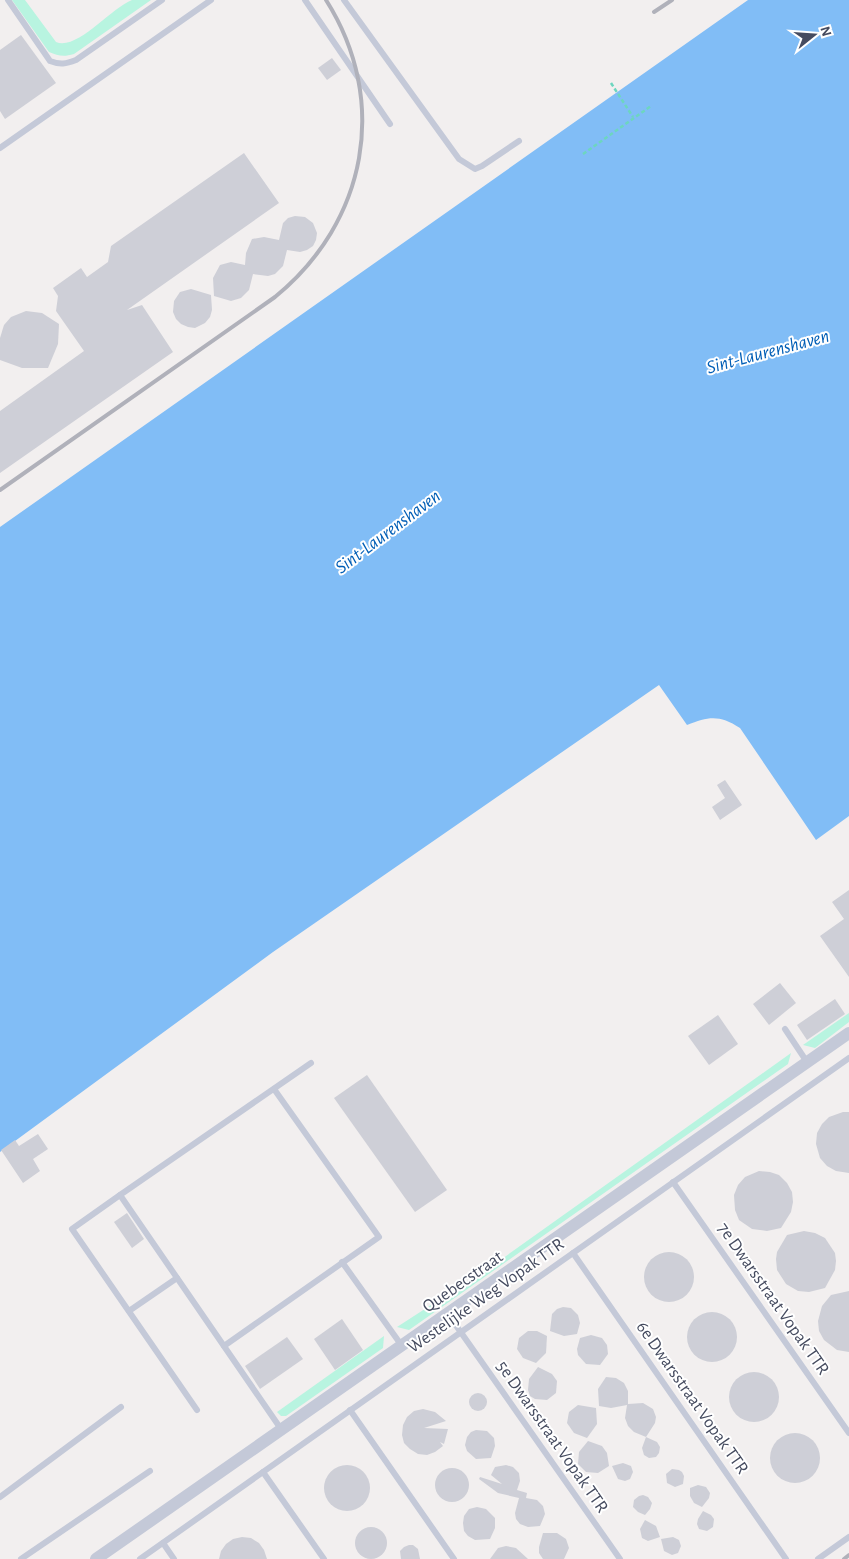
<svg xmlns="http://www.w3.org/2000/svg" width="849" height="1559" viewBox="0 0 849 1559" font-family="'Alegreya Sans',sans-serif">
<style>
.green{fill:#b8f4e0}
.water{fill:#81bdf6}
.building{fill:#cecfd7}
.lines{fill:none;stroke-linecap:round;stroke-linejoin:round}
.path{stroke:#6dd6bf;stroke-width:2.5;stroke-dasharray:4 2.5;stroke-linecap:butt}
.service{stroke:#c4c9d8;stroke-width:6}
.minor{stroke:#c4c9d8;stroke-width:12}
.rail{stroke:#b0b1ba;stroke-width:4}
.labels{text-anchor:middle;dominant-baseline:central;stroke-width:4;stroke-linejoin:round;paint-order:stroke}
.street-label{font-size:18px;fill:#454b5f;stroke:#fff}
.water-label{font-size:19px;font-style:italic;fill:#005eb6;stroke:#fff}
</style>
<rect width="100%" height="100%" fill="#f2efef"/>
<g class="green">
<path d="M12,0H25L56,42C77,51 111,8 132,0C137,0 145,0 151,0L74,54C64,57 58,56 49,52Z"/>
<polygon points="849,1013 849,1022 815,1048 803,1045"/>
<polygon points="791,1053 788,1064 409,1330 397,1327 499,1261"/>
<polygon points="384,1336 383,1348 286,1416 281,1416 277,1412"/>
</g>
<path class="water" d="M748,0H849V816L816,840L740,728C720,715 709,716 687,725L659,685L273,952L0,1152V527Z"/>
<g class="building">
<polygon points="21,35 56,83 5,119 0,111 0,50"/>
<polygon points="332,58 341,70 327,80 318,68"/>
<polygon points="244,153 279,203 127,310 142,305 173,352 0,473 0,411 84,351 56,311 58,296 53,288 81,268 87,277 108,262 111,246"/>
<polygon points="295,216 305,217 313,223 317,233 316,240 313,246 307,250 300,252 287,250 283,266 275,274 268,276 253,274 249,290 241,298 231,301 214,296 213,278 220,265 231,262 245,265 246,253 252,239 264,237 279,240 283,223 288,218"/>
<polygon points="191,289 211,295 212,310 210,317 205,323 195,328 188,327 181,324 176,319 173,312 174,301 180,292"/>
<polygon points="26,311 42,313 59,324 58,344 48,368 22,368 0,360 0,338 4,325 11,317"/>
<polygon points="725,780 742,805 720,820 712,807 725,798 717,785"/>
<polygon points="849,890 849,977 820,936 844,919 832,902"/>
<polygon points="780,983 796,1003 769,1025 753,1004"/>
<polygon points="835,999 845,1014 807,1040 797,1025"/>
<polygon points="718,1015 738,1044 709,1065 688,1036"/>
<polygon points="367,1075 447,1190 415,1212 334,1098"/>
<polygon points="843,1112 849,1112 849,1173 836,1171 827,1166 820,1158 816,1144 817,1133 822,1124 829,1117"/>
<polygon points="38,1134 48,1149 33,1159 40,1171 23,1183 1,1150 15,1140 19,1146"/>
<polygon points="759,1171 770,1172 779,1175 787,1183 792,1192 793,1202 791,1212 781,1228 767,1231 752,1229 739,1220 735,1210 734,1195 738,1185 745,1177"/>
<polygon points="127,1213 144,1239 132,1248 114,1222"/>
<polygon points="804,1231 815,1233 825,1238 835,1253 836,1261 835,1270 825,1288 809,1292 798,1291 786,1284 777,1270 776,1259 777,1252 787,1235"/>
<circle cx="669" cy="1277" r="25"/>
<polygon points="849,1291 849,1352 837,1350 824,1340 819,1331 818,1321 822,1306 831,1295"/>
<polygon points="563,1307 571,1308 578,1315 580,1323 577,1334 564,1336 550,1331 552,1314 557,1309"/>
<circle cx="712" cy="1337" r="25"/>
<polygon points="342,1319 363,1350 335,1370 314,1339"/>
<polygon points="528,1331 537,1331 547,1336 546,1353 536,1363 523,1358 517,1349 519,1338"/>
<polygon points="591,1335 602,1338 607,1345 608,1354 600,1365 586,1364 578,1355 577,1349 580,1338"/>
<polygon points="287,1337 303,1359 260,1389 245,1366"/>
<polygon points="538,1367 552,1374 557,1381 556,1393 547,1400 535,1399 530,1396 528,1390 529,1379"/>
<circle cx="754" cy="1397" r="25"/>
<polygon points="606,1377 616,1378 624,1383 628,1391 628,1404 643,1403 653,1409 656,1417 655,1423 646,1437 634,1432 628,1426 625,1418 627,1405 611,1408 599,1406 598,1389"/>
<circle cx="478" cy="1402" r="9"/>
<polygon points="578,1405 596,1408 597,1424 587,1438 574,1433 567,1423 569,1412"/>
<polygon points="423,1409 435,1412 446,1421 424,1428 448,1429 444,1444 440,1442 443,1446 435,1452 427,1455 418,1454 410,1449 404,1443 402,1435 403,1425 407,1417 414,1411"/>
<polygon points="476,1430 487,1431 494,1438 495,1446 491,1458 476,1459 467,1451 465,1445 467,1437 471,1432"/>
<circle cx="795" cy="1458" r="25"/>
<polygon points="646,1437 657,1442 660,1447 659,1453 656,1457 649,1458 644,1455 642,1448"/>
<polygon points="588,1441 602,1446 607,1453 609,1466 598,1473 586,1472 578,1464 579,1452"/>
<polygon points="623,1463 631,1466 633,1472 630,1479 625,1481 618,1479 612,1466"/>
<circle cx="347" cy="1488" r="23"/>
<polygon points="506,1465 513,1467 519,1473 520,1481 517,1490 527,1493 526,1498 537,1500 543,1506 545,1514 540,1526 528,1527 520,1524 516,1519 515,1513 519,1498 498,1493 479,1479 480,1477 502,1484 491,1475 495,1467"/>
<circle cx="452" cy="1485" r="17"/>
<polygon points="672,1469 679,1470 682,1472 684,1476 683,1484 675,1487 667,1483 666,1474"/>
<polygon points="698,1485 706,1487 710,1493 709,1498 702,1507 694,1503 690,1496 690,1488"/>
<polygon points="643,1495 648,1497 652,1503 650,1509 645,1515 638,1512 633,1507 634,1500 639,1496"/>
<polygon points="477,1507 486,1509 495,1518 495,1528 490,1539 475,1540 468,1536 464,1531 463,1523 464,1516 469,1509"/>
<polygon points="703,1511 711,1515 714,1519 713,1527 707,1531 699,1529 697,1524 698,1519"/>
<polygon points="645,1520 656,1526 660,1537 648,1541 642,1538 640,1529"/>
<circle cx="371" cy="1543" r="16"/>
<polygon points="543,1533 557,1533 566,1539 569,1548 564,1559 543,1559 539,1553 539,1547"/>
<polygon points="242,1537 251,1538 259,1543 264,1550 267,1559 219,1559 221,1551 226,1544 233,1539"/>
<polygon points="673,1537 679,1540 681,1546 678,1553 672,1555 664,1551 661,1539"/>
<polygon points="409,1545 413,1545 418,1549 420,1559 401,1559 400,1551 404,1547"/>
<polygon points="506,1546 516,1548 528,1559 490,1559 498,1548"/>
</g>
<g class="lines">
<g class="path">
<polyline points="611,83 633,117"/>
<polyline points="583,154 651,106"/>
</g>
<g class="service">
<path d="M8,0L50,61C60,65 66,64 76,60L162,0"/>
<polyline points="305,0 390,124"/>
<polyline points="344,0 459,159 475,169 482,166 519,141"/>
<polyline points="0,148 211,0"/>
<polyline points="785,1029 807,1062"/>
<polyline points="673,1182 849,1433"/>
<polyline points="120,1195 72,1229 197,1410"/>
<polyline points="573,1253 786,1559"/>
<polyline points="342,1262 402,1346"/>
<polyline points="129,1311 177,1278"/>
<polyline points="448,1314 620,1559"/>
<polyline points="224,1346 379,1237 274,1089"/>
<polyline points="350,1410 454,1559"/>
<polyline points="281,1429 120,1195 311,1063"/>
<polyline points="263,1472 324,1559"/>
<polyline points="0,1497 121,1407"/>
<polyline points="163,1543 174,1559"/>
<polyline points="21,1559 150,1471"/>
<polyline points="140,1559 849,1058"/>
<polyline points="818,1559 849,1537"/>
</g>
<polyline class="minor" points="96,1559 849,1033"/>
<g class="rail">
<polyline points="654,12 672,0"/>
<path d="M0,490L275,297C367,222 390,101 326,0"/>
<polyline points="844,1559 849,1555"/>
</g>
</g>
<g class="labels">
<g class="street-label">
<text transform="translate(463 1282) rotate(-35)">Quebecstraat</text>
<text transform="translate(486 1296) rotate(-35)">Westelijke Weg Vopak TTR</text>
<text transform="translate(773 1299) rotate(55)">7e Dwarsstraat Vopak TTR</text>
<text transform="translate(692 1398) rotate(55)">6e Dwarsstraat Vopak TTR</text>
<text transform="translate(552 1437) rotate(55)">5e Dwarsstraat Vopak TTR</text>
</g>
<g class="water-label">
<text transform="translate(768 352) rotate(-15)">Sint-Laurenshaven</text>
<text transform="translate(388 532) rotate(-37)">Sint-Laurenshaven</text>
</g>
</g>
<g transform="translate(814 35) rotate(73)" stroke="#ffffff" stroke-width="4" paint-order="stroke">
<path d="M0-4L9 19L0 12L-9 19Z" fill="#454b5f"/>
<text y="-8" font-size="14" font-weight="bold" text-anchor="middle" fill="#454b5f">N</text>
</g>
</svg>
